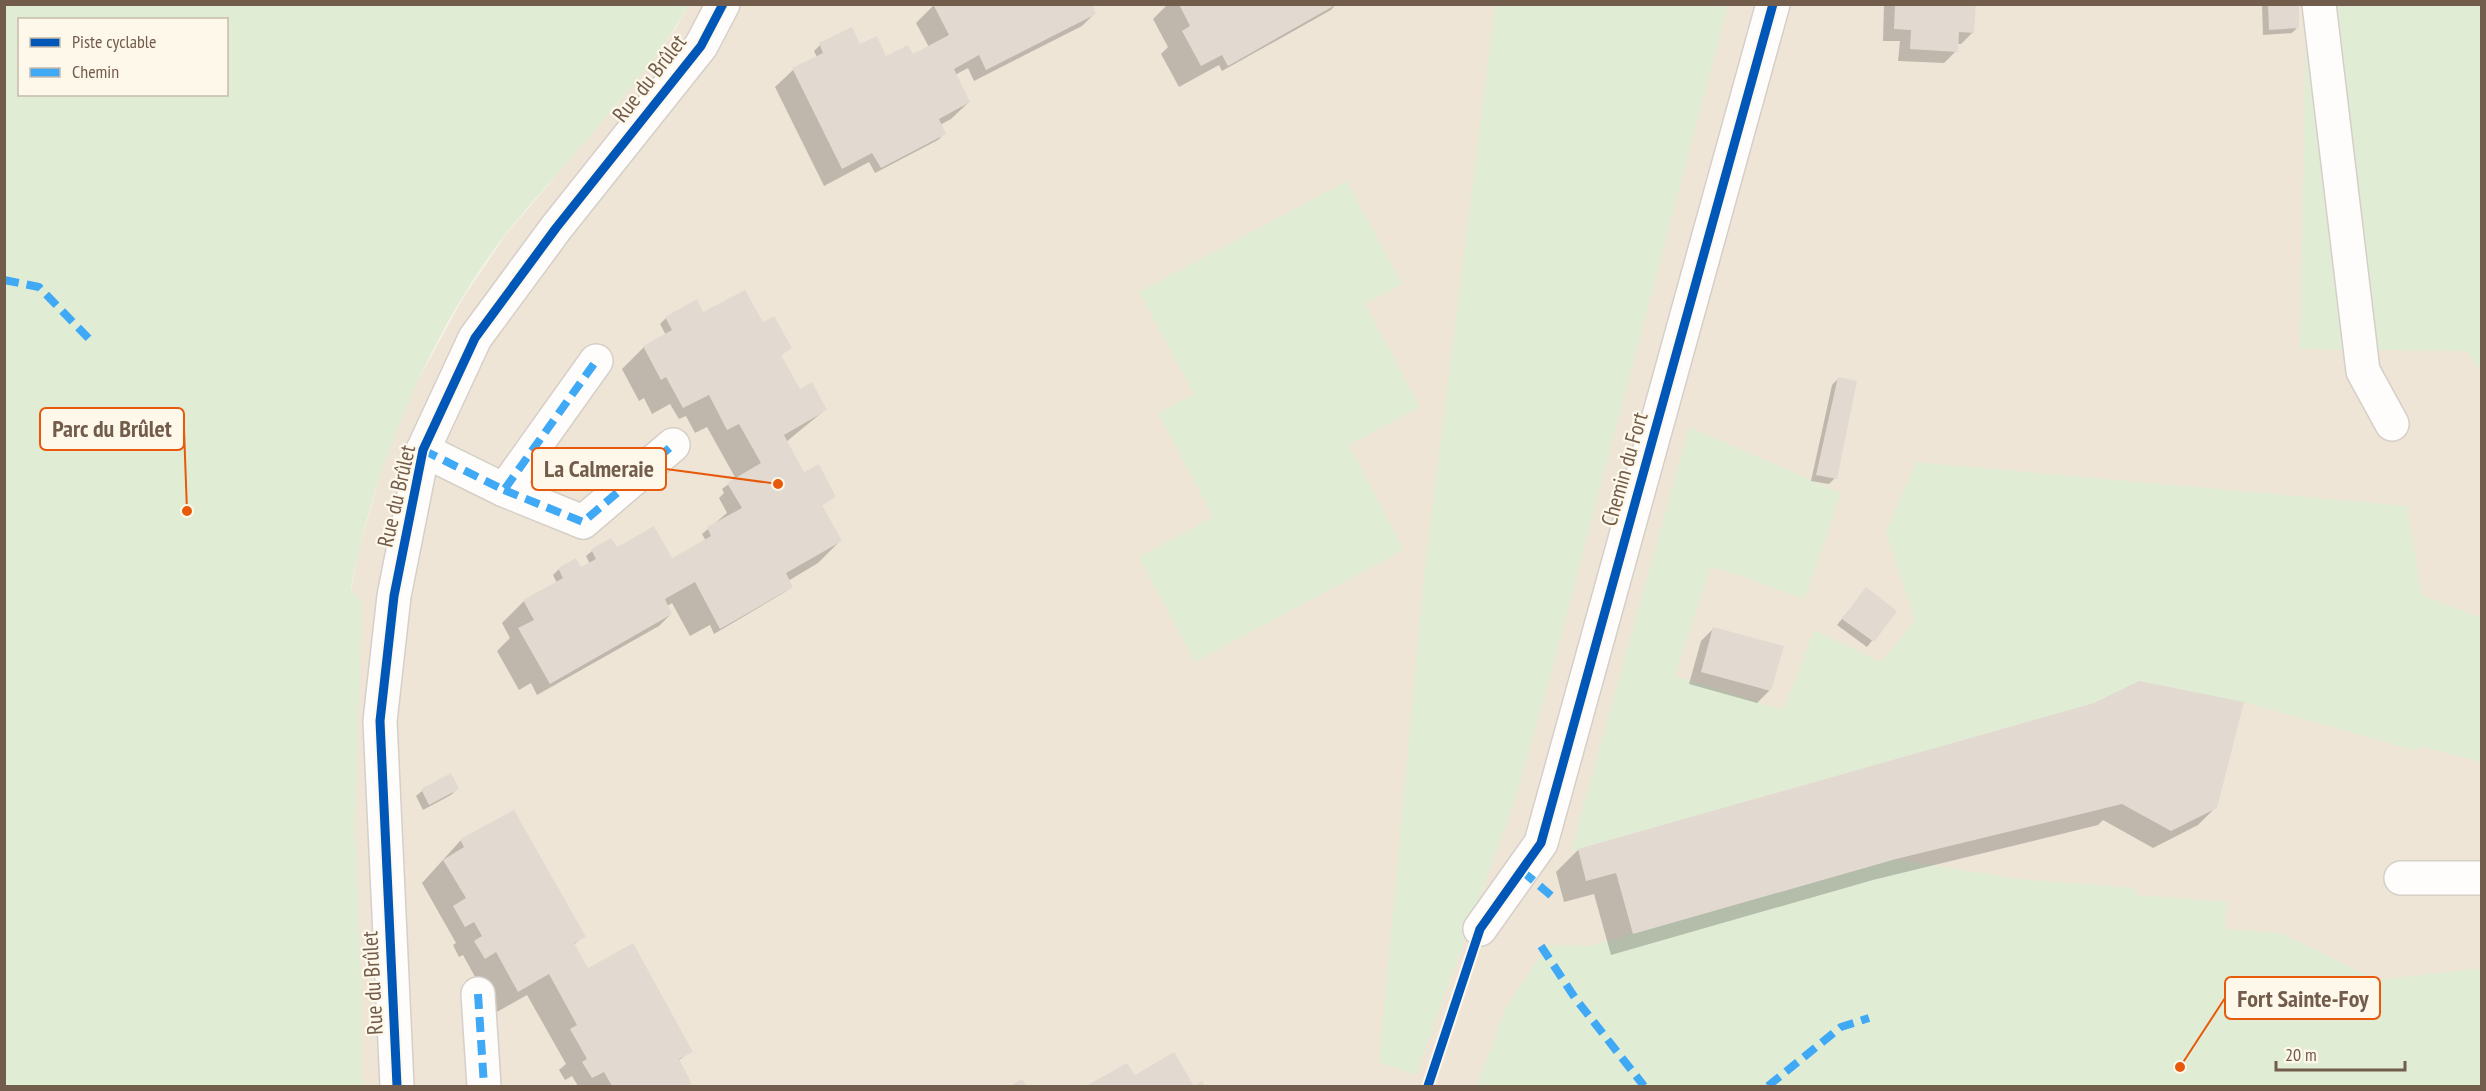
<svg xmlns="http://www.w3.org/2000/svg" width="2486" height="1091" viewBox="0 0 2486 1091" font-family="'PT Sans Narrow',sans-serif">
<style>
.residential{fill:#efe5d7}
.green{fill:#e1ecd5;fill-rule:evenodd}
.shadow{fill:#0003}
.building{fill:#e2dad1}
.lines{fill:none;stroke-linecap:round;stroke-linejoin:round}
.minor-casing{stroke:#d5cfc8;stroke-width:36}
.minor{stroke:#fefdfc;stroke-width:33}
.quiet{stroke:#3fa9f5;stroke-width:8;stroke-dasharray:15 8;stroke-linecap:butt}
.cycleway-casing{stroke:#fef8ea;stroke-width:13}
.cycleway{stroke:#0057b8;stroke-width:9}
.labels{text-anchor:middle;dominant-baseline:central;stroke-width:4.5;stroke-linejoin:round;paint-order:stroke}
.street-label{font-size:22px;fill:#725c4b;stroke:#fef8ea}
.leader{fill:none;stroke:#e8590c;stroke-width:2}
.callout-dot{fill:#e8590c;stroke:#fef8ea;stroke-width:2}
.callout{fill:#fef8ea;stroke:#e8590c;stroke-width:2}
.callout-label{font-size:24px;text-anchor:middle;font-weight:bold;fill:#725c4b}
</style>
<rect width="100%" height="100%" fill="#f6f2e9"/>
<polygon class="residential" points="689,5 2481,5 2481,1086 346,1086 341,647 358,553 382,468 412,391 463,298 505,236 642,73 676,28"/>
<g class="green">
<path d="M5,4L689,5C641,88 566,159 506,234C430,331 373,468 351,588L362,604L355,826L362,997V1086H5ZM20,20H226V94H20Z"/>
<polygon points="1495,5 1728,5 1551,674 1516,797 1416,1075 1379,1062 1425,565"/>
<polygon points="2313,5 2481,5 2481,372 2467,351 2300,349 2306,29"/>
<polygon points="1347,181 1402,284 1365,304 1420,407 1349,445 1404,550 1195,662 1139,557 1213,517 1158,413 1194,394 1139,292"/>
<polygon points="1689,427 1841,493 1805,599 1711,566 1675,676 1783,710 1814,630 1881,662 1915,620 1886,532 1916,462 2407,506 2422,595 2481,618 2481,762 2419,746 2416,751 2244,702 2139,681 2094,703 1571,851"/>
<polygon points="1896,859 2019,879 2135,888 2135,895 2227,902 2225,929 2281,933 2376,980 2473,969 2481,971 2481,1086 1477,1086 1506,1007 1548,945 1589,946"/>
</g>
<g class="shadow">
<polygon points="1168,4 1336,4 1331,10 1222,71 1219,65 1179,87 1161,54 1168,47 1153,19"/>
<polygon points="1884,4 1974,4 1973,32 1961,44 1956,44 1956,51 1944,63 1898,61 1900,41 1883,41"/>
<polygon points="2262,4 2297,4 2298,27 2292,33 2263,35"/>
<polygon points="934,5 1094,14 1082,26 974,81 968,68 955,75 969,102 951,119 940,125 944,134 938,140 875,173 869,162 824,186 775,87 793,70 817,57 814,51 820,45 851,29 859,46 886,58 912,56 929,47 916,23"/>
<polygon points="702,312 763,325 790,348 780,356 800,392 825,410 786,442 804,474 834,496 821,506 840,541 818,563 788,581 791,587 785,592 714,634 710,625 690,636 672,603 667,606 671,614 659,626 537,695 531,683 519,690 497,651 510,638 502,623 524,601 557,583 553,575 559,569 575,572 590,564 586,556 592,551 615,547 671,560 706,541 702,534 727,513 719,498 724,493 722,489 736,479 707,427 695,433 686,416 679,419 670,404 652,414 644,398 639,401 622,369 644,347 666,335 660,324 666,318"/>
<polygon points="1838,379 1835,478 1829,484 1811,481 1832,385"/>
<polygon points="1866,589 1895,611 1867,647 1837,625"/>
<polygon points="1713,629 1782,647 1769,691 1757,703 1689,684 1701,641"/>
<polygon points="2094,705 2216,807 2198,825 2153,848 2103,820 2098,825 1873,880 1611,955 1594,894 1564,902 1556,872 1578,850"/>
<polygon points="450,775 457,789 451,795 423,810 416,796 422,791"/>
<polygon points="461,840 584,936 573,945 587,970 691,1051 678,1061 690,1084 687,1086 578,1086 572,1076 565,1080 559,1070 566,1064 527,995 495,1013 463,955 459,957 453,945 456,943 422,883"/>
<polygon points="1174,1054 1193,1086 1089,1086 1126,1065 1134,1077"/>
</g>
<g class="building">
<polygon points="933,4 1092,4 1096,14 986,70 979,55 954,69 970,102 939,119 946,134 881,168 872,153 842,169 792,68 823,53 819,43 852,27 860,44 877,36 886,56 908,45 913,54 949,35"/>
<polygon points="1179,4 1337,4 1228,66 1222,55 1201,66 1182,31 1190,26"/>
<polygon points="1895,4 1976,4 1974,33 1959,32 1958,52 1910,49 1911,30 1894,29"/>
<polygon points="2268,4 2299,4 2299,28 2269,30"/>
<polygon points="745,290 763,322 774,316 792,348 781,355 800,389 812,382 827,410 784,435 804,472 819,464 836,497 822,505 842,541 786,573 793,587 720,629 695,582 665,599 672,614 550,684 518,628 534,620 523,600 563,578 558,568 576,558 581,567 596,559 591,549 611,538 617,547 654,526 672,558 711,536 707,527 742,508 727,483 761,463 739,424 727,430 709,395 683,408 666,377 661,380 643,346 672,330 665,317 697,299 703,312"/>
<polygon points="1838,377 1857,381 1837,479 1816,475"/>
<polygon points="1866,587 1897,611 1874,642 1842,619"/>
<polygon points="1713,627 1784,646 1771,691 1701,672"/>
<polygon points="2139,681 2244,702 2217,808 2171,831 2122,804 1896,859 1633,934 1616,873 1586,881 1578,849 2094,703"/>
<polygon points="451,773 459,789 429,805 421,789"/>
<polygon points="514,810 586,937 574,943 588,968 633,943 693,1052 679,1059 692,1084 687,1086 612,1086 604,1072 592,1078 582,1062 587,1059 570,1029 577,1025 549,974 518,992 496,952 485,959 474,941 482,936 474,922 465,927 453,906 466,898 443,860 464,847 460,839"/>
<polygon points="1174,1052 1194,1086 1202,1081 1205,1086 1086,1086 1127,1063 1135,1075"/>
<polygon points="1022,1079 1027,1086 1010,1086"/>
</g>
<g class="lines">
<defs>
<g id="minor">
<polyline points="2319,4 2363,371 2392,424"/>
<polyline points="423,450 504,490 596,361"/>
<polyline points="504,490 583,522 673,445"/>
<polyline points="2401,878 2482,878"/>
<polyline points="1480,929 1541,843 1773,4"/>
<polyline points="478,994 484,1086"/>
<polyline points="397,1086 380,721 394,596 423,450 475,338 556,228 701,46 723,4"/>
</g>
</defs>
<use href="#minor" class="minor-casing"/>
<use href="#minor" class="minor"/>
<g class="quiet">
<polyline points="4,280 39,287 93,343"/>
<polyline points="423,450 504,490 596,361"/>
<polyline points="504,490 583,522 673,445"/>
<polyline points="1522,871 1554,898"/>
<polyline points="1541,946 1575,998 1644,1086"/>
<polyline points="478,994 484,1086"/>
<polyline points="1768,1086 1841,1027 1869,1018"/>
</g>
<defs>
<g id="cycleway">
<polyline points="397,1086 380,721 394,596 423,450 475,338 556,228 701,46 723,4"/>
<polyline points="1428,1086 1480,929 1541,843 1773,4"/>
</g>
</defs>
<use href="#cycleway" class="cycleway-casing"/>
<use href="#cycleway" class="cycleway"/>
</g>
<g class="labels">
<g class="street-label">
<text transform="translate(649 78) rotate(-52)">Rue du Brûlet</text>
<text transform="translate(1624 469) rotate(-74)">Chemin du Fort</text>
<text transform="translate(396 496) rotate(-77)">Rue du Brûlet</text>
<text transform="translate(372 983) rotate(-93)">Rue du Brûlet</text>
</g>
</g>
<path class="leader" d="M187 511L184 429M778 484L666 469M2180 1067L2225 998"/>
<g class="callout-dot">
<circle cx="187" cy="511" r="6"/>
<circle cx="778" cy="484" r="6"/>
<circle cx="2180" cy="1067" r="6"/>
</g>
<g class="callout">
<rect x="40" y="408" width="144" height="42" rx="6"/>
<rect x="532" y="448" width="134" height="42" rx="6"/>
<rect x="2225" y="977" width="155" height="42" rx="6"/>
</g>
<g class="callout-label">
<text x="112" y="437">Parc du Brûlet</text>
<text x="599" y="477">La Calmeraie</text>
<text x="2303" y="1007">Fort Sainte-Foy</text>
</g>
<rect width="2486" height="1091" fill="none" stroke="#725c4b" stroke-width="12"/>
<rect x="18" y="18" width="210" height="78" fill="#fef8ea" stroke="#c6baaa" stroke-width="1.5"/>
<rect x="30" y="38" width="30" height="9" fill="#0057b8" stroke="#c6baaa" stroke-width="1.5"/>
<text x="72" y="48" font-size="18" fill="#725c4b">Piste cyclable</text>
<rect x="30" y="68" width="30" height="9" fill="#3fa9f5" stroke="#c6baaa" stroke-width="1.5"/>
<text x="72" y="78" font-size="18" fill="#725c4b">Chemin</text>
<path d="M2276 1061v9h129v-9" fill="none" stroke="#725c4b" stroke-width="3"/>
<text x="2285" y="1061" font-size="18" fill="#725c4b" stroke="#fef8ea" stroke-width="4.5" paint-order="stroke">20 m</text>
</svg>
